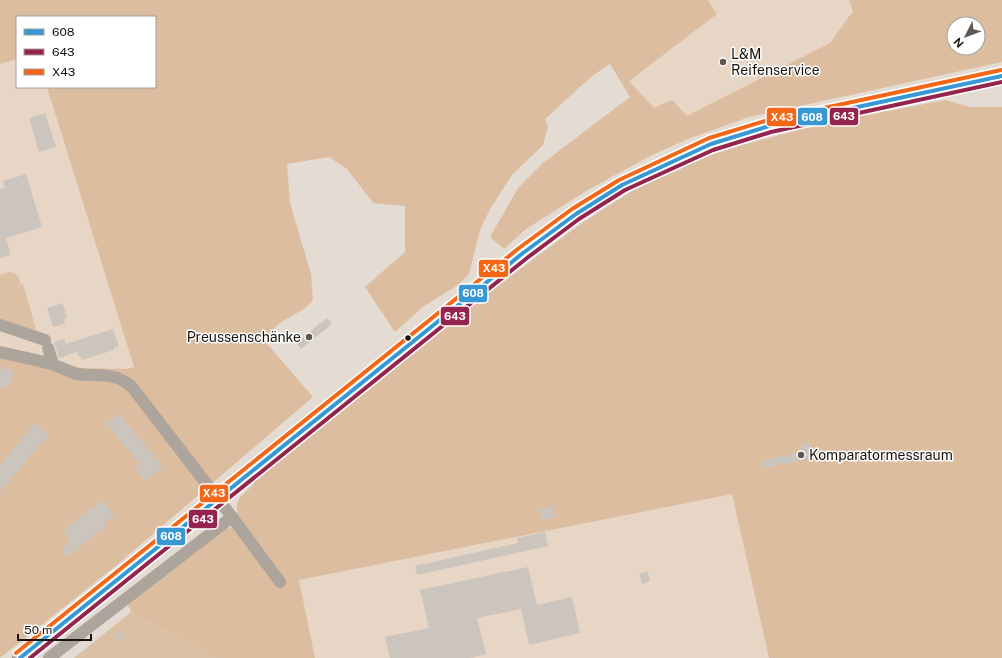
<svg xmlns="http://www.w3.org/2000/svg" width="1002" height="658" viewBox="0 0 1002 658" font-family="'Public Sans',sans-serif">
<style>
.built{fill:#e7d6c6}
.green{fill:#dbc0a4}
.forest{fill:#dcbd9f;fill-rule:evenodd}
.building{fill:#ccc5be}
.lines{fill:none;stroke-linecap:round;stroke-linejoin:round}
.minor{stroke:#ada49c;stroke-width:12}
.major{stroke:#a59b92;stroke-width:16}
.bus-1-casing{stroke:#fff;stroke-width:7}
.bus-2-casing{stroke:#fff;stroke-width:7}
.bus-3-casing{stroke:#fff;stroke-width:7}
.bus-1{stroke:#3898d4;stroke-width:4}
.bus-2{stroke:#94244d;stroke-width:4}
.bus-3{stroke:#f36717;stroke-width:4}
.poi-dot{fill:#5f5852;stroke:#fff;stroke-width:1.5}
.bus-dot{fill:#18120c;stroke:#fff;stroke-width:1.5}
.labels{text-anchor:middle;dominant-baseline:central;stroke-width:3;stroke-linejoin:round;paint-order:stroke}
.poi-label{font-size:14px;fill:#18120c;stroke:#fff;text-anchor:start}
.line-badge{stroke:#fff;stroke-width:1.5}
.badge-label{font-size:11px;text-anchor:middle;font-weight:bold;fill:#fff}
</style>
<rect width="100%" height="100%" fill="#e4dbd3"/>
<g class="built">
<polygon points="708,0 849,0 854,11 830,43 687,116 654,108 629,81 717,14"/>
<polygon points="17,59 17,87 47,87 135,367 126,369 81,368 59,361 0,346 0,64"/>
<polygon points="732,494 769,658 315,658 299,580"/>
</g>
<g class="green">
<path d="M8,272C17,272 19,277 21,285L23,284L36,329L34,330L0,320V275Z"/>
<polygon points="131,612 216,658 74,658"/>
</g>
<g class="forest">
<path d="M0,0H708L717,14L629,81L654,108L672,100L687,116L830,43L853,11L849,0H1002V62L749,117L688,139L650,156L586,191L526,229L504,249L490,237L518,188L543,163L630,97L610,64L592,76L545,119L548,127L543,145L512,175L490,209L480,230L469,274L458,285L424,306L395,332L365,287L405,252V206L373,203L347,169L329,157L287,164L290,203L311,274L313,300L304,309L281,322L263,339L313,397L118,564L0,658V346L59,361L81,368L126,369L134,367L47,87H155V17H17V59L0,64ZM954,24H978V48H954Z"/>
<path d="M945,100L970,107H1002V658H769L732,494L299,580L315,658H216L131,612L127,602L226,529L232,527L238,520C235,497 239,499 254,484L253,477L487,294L582,223L632,191L699,159L739,146L821,124Z"/>
</g>
<g class="building">
<polygon points="45,113 56,147 39,152 29,118"/>
<polygon points="26,174 42,227 6,238 11,255 0,258 0,189 5,188 3,181"/>
<polygon points="63,303 67,318 64,319 65,324 53,327 47,308"/>
<polygon points="327,318 332,324 301,349 296,343"/>
<polygon points="113,329 119,346 114,348 114,350 82,360 81,356 79,357 77,352 59,358 54,342 64,339 66,344"/>
<polygon points="0,367 14,371 9,388 0,386"/>
<polygon points="118,413 163,466 145,481 135,469 140,464 106,423"/>
<polygon points="35,423 49,434 0,492 0,465"/>
<polygon points="810,443 811,449 813,449 815,458 764,468 762,460 802,452 800,444"/>
<polygon points="102,500 115,515 104,523 106,526 79,548 69,555 65,554 63,550 64,546 71,539 63,530"/>
<polygon points="553,506 555,517 542,520 539,509"/>
<polygon points="545,532 548,546 417,575 415,566 518,543 517,538"/>
<polygon points="528,567 537,605 572,597 580,633 529,645 521,609 477,618 486,654 470,658 390,658 385,637 429,628 420,590"/>
<polygon points="648,572 650,581 642,584 639,574"/>
<polygon points="120,630 125,635 119,641 114,635"/>
</g>
<g class="lines">
<g class="minor">
<polyline points="0,325 45,340"/>
<polyline points="48,348 53,364"/>
<path d="M0,352C17,356 34,359 51,364C60,366 68,372 77,374C98,377 114,371 132,387L232,517L280,582"/>
<polyline points="49,658 232,517"/>
</g>
<polyline class="major" points="20,658 523,253 576,214 622,185 711,144 769,126 1002,76"/>
<defs>
<polyline id="bus-1" points="20,658 523,253 576,214 622,185 711,144 769,126 1002,76"/>
<polyline id="bus-2" points="30,658 527,258 579,219 625,190 713,150 771,132 1002,82"/>
<polyline id="bus-3" points="16,653 519,248 572,209 619,180 709,138 768,120 1001,70"/>
</defs>
<use href="#bus-1" class="bus-1-casing"/>
<use href="#bus-2" class="bus-2-casing"/>
<use href="#bus-3" class="bus-3-casing"/>
<use href="#bus-1" class="bus-1"/>
<use href="#bus-2" class="bus-2"/>
<use href="#bus-3" class="bus-3"/>
</g>
<g class="poi-dot">
<circle cx="723" cy="62" r="4"/>
<circle cx="309" cy="337" r="4"/>
<circle cx="801" cy="455" r="4"/>
</g>
<circle class="bus-dot" cx="408" cy="338" r="3.5"/>
<g class="labels">
<g class="poi-label">
<text x="731" y="54">L&amp;M<tspan x="731" dy="16">Reifenservice</tspan></text>
<text x="301" y="337" text-anchor="end">Preussenschänke</text>
<text x="809" y="455">Komparatormessraum</text>
</g>
</g>
<g class="line-badge">
<rect x="829" y="107" width="30" height="19" rx="4" fill="#94244d"/>
<rect x="797" y="107" width="31" height="19" rx="4" fill="#3898d4"/>
<rect x="766" y="107" width="31" height="20" rx="4" fill="#f36717"/>
<rect x="478" y="259" width="31" height="19" rx="4" fill="#f36717"/>
<rect x="458" y="284" width="30" height="19" rx="4" fill="#3898d4"/>
<rect x="440" y="306" width="30" height="20" rx="4" fill="#94244d"/>
<rect x="199" y="484" width="30" height="19" rx="4" fill="#f36717"/>
<rect x="188" y="509" width="30" height="20" rx="4" fill="#94244d"/>
<rect x="156" y="527" width="30" height="19" rx="4" fill="#3898d4"/>
</g>
<g class="badge-label">
<text x="844" y="120">643</text>
<text x="812" y="121">608</text>
<text x="782" y="121">X43</text>
<text x="494" y="272">X43</text>
<text x="473" y="297">608</text>
<text x="455" y="320">643</text>
<text x="214" y="497">X43</text>
<text x="203" y="523">643</text>
<text x="171" y="540">608</text>
</g>
<rect x="16" y="16" width="140" height="72" fill="#ffffff" stroke="#a3a09e"/>
<rect x="24" y="29" width="20" height="6" fill="#3898d4" stroke="#a3a09e"/>
<text x="52" y="36" font-size="12" fill="#18120c">608</text>
<rect x="24" y="49" width="20" height="6" fill="#94244d" stroke="#a3a09e"/>
<text x="52" y="56" font-size="12" fill="#18120c">643</text>
<rect x="24" y="69" width="20" height="6" fill="#f36717" stroke="#a3a09e"/>
<text x="52" y="76" font-size="12" fill="#18120c">X43</text>
<g transform="translate(966 36) rotate(228)"><circle r="19" fill="#ffffff" stroke="#a3a09e"/>
<path d="M0-3L7 15L0 10L-7 15Z" fill="#5f5852"/>
<text y="-6" font-size="11" font-weight="bold" text-anchor="middle" fill="#18120c">N</text>
</g>
<path d="M18 634v6h73v-6" fill="none" stroke="#18120c" stroke-width="2"/>
<text x="24" y="634" font-size="12" fill="#18120c" stroke="#ffffff" stroke-width="3" paint-order="stroke">50 m</text>
</svg>
